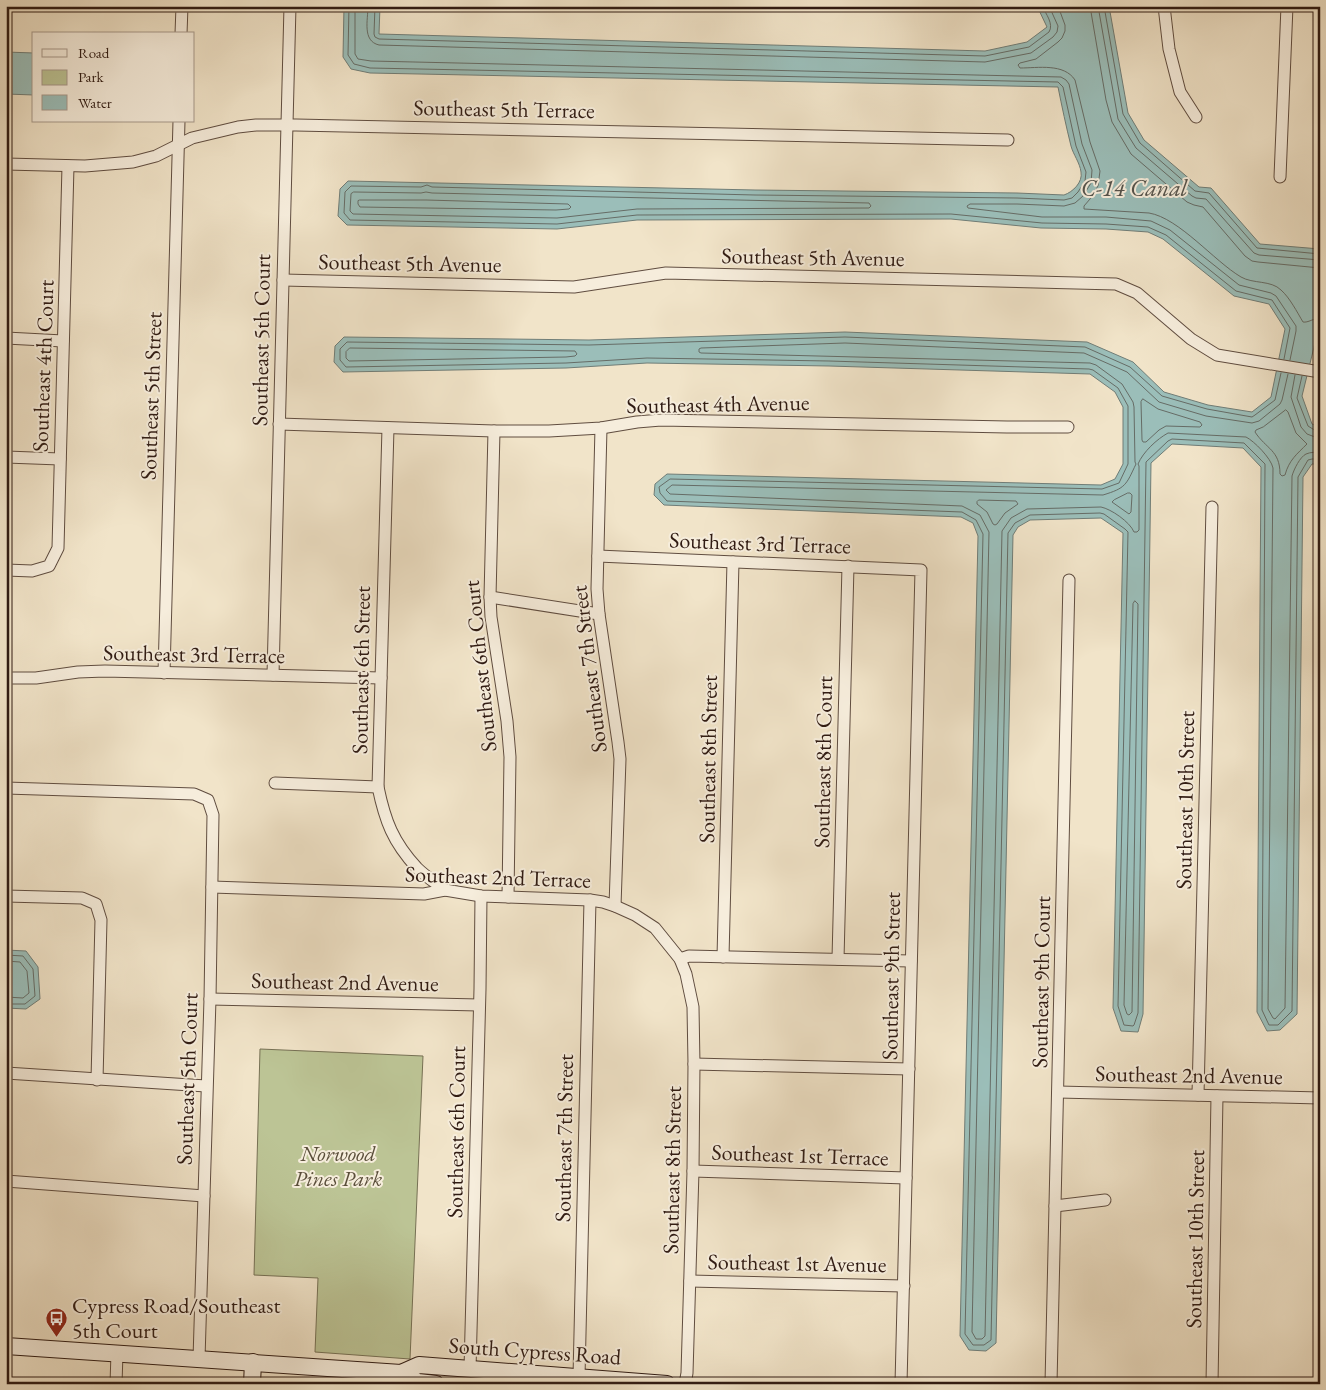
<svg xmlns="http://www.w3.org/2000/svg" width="1326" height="1390" viewBox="0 0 1326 1390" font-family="'EB Garamond',serif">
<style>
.green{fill:#bcc495;stroke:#767054}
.water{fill:#9bbeb9;stroke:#707d77}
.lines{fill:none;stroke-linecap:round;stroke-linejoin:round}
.shore{stroke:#666c66;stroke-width:1}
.street-casing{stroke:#604d40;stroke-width:13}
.secondary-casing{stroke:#301b13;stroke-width:18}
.street{stroke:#f6eddc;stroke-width:11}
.secondary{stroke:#f6eddc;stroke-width:16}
.labels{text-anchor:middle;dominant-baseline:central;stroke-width:4;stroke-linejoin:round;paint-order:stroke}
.street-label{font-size:22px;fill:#301b13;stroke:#f6eddc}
.park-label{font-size:22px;font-style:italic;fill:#5a4e3a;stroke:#f6eddc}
.poi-label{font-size:22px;fill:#301b13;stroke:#f6eddc;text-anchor:start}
.water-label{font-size:24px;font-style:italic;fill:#55544d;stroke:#f6eddc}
</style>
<rect width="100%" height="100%" fill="#f1e4c9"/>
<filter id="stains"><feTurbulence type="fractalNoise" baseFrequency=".004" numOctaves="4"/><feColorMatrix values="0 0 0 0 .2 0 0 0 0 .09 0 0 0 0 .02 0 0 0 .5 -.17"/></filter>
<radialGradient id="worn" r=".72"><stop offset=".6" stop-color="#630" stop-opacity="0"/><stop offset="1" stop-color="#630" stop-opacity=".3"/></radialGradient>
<polygon class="green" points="260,1049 423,1056 410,1359 315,1352 318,1278 254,1275"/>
<g class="water">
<path d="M344,6H380L379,34L985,51L1027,42L1047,27L1037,6H1109L1128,113L1144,140L1199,187L1211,188L1260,244L1320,249V332L1315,343L1302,396L1312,424L1320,427V464H1312L1303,477L1297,1014L1280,1030L1267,1031L1257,1012L1261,467L1243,448L1172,444L1151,463L1143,1014L1138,1032L1121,1031L1113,1008L1123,533L1101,518L1030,520L1018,527L1013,535L996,1343L986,1351L969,1350L960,1336L978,536L973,523L961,517L664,505L654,495L655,484L667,474L1101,485L1115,479L1123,464V407L1115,392L1090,374L829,366L647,363L566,368L343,372L334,362L335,346L344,337L589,340L845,332L1087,342L1133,362L1164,392L1208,405L1252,412L1271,397L1285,329L1269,304L1234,296L1163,239L1148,232L1106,229L1041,228L951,219L637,220L557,229L347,225L338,216L340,189L348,181L755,190L1017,193L1064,195C1073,192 1083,182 1081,172C1080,163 1073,154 1071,146C1066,126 1062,107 1058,87L370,73L351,69L343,57Z"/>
<polygon points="6,52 34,53 34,95 6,94"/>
<polygon points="6,950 26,951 38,967 40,999 26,1009 6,1008"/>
</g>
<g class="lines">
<g class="shore">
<polyline points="349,6 348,55 354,64 370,68 1058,82 1063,87 1076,146 1086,172 1085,181 1078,192 1072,198 1064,200 1017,198 755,195 432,187 427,185 421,187 351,186 345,192 344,213 350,220 557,224 637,215 951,214 1042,223 1106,224 1148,227 1166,235 1236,291 1272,300 1290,328 1284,359"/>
<polyline points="355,6 355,54 358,59 371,61 1061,77 1066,80 1069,84 1082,144 1092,170 1091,183 1083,196 1075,203 1064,206 1017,204 970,204 967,206 968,208 1042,217 1106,217 1151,221 1170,230 1239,285 1271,293 1276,296 1296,326 1296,331 1290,360"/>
<path d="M368,6C368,20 362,41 379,45L985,62L1031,53L1053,37L1057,32L1058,26L1049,6"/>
<path d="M375,6L374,34L375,37L379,39L985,56L1029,47L1049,32C1054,24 1046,14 1042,6"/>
<path d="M1058,6L1065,25V31L1062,38L1058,42L1036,59L1020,63L1018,65L1020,68C1038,68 1064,63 1075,80L1090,142L1100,171L1098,186L1090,199L1084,206V209L1149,213C1179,218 1214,261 1241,277C1253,284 1271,280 1281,290C1290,298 1297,312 1303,322C1308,323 1314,318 1320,318"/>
<polyline points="1090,6 1106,100 1112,122 1131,154 1187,202 1194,205 1203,207 1245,256 1252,261 1258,262 1320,268"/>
<polyline points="1098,6 1118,119 1136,148 1192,196 1196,198 1206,199 1254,253 1259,255 1320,260"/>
<polyline points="1104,6 1123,114 1140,143 1195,191 1209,193 1257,248 1320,254"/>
<polygon points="354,192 421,193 426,192 432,193 869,203 871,206 869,208 637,209 557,218 353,214 350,211 351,194"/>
<polygon points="360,200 426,200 568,204 571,207 569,209 556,210 360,207 358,204 358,201"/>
<polygon points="350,348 575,351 577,354 575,356 566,357 349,361 346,358 346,352"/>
<polyline points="1281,373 1275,400 1255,415 1252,417 1207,409 1162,396 1130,367 1085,347 845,337 589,345 347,342 340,349 340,360 346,367 566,363 647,358 829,361 1089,369 1093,370 1118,388 1128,406 1128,464 1119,483 1102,489 670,479 659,487 660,493 667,501 962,512 976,520 983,534 965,1334 973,1345 984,1345 991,1340 1008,533 1015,523 1030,515 1100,513 1104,514 1125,529 1128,532 1118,1006 1124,1025 1133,1026 1134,1025 1138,1013 1146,462 1168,441 1172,439 1244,443 1265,464 1262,1010 1269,1025 1278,1025 1292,1011 1298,477 1308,460 1312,459 1320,459"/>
<path d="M1288,374L1282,400L1280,404L1259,421L1252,423L1206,416L1159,402L1127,372L1084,353L845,343L701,348L699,349V352L701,353L1090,363L1096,365L1122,384L1133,402L1134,407L1135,462L1136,464C1126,485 1126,488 1103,495L672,485L666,490L670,494L962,506L980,515L989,532L972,1332L976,1339H982L985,1336L1002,531L1011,518L1027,509L1101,507C1111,509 1130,522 1134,532H1137L1139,530V466L1138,464C1143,452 1157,439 1168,433L1246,437C1254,441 1271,458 1273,468L1268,1009L1273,1018L1275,1019L1285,1008L1292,476C1294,469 1300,457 1306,454C1311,452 1315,452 1320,453"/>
<polyline points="1295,375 1291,397 1301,427 1307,434 1315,437 1320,438"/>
<polyline points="1302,376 1297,398 1308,426 1316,431 1320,432"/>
<polygon points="1143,399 1158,409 1200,422 1202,425 1200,427 1166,426 1159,430 1146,442 1143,442 1142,440 1141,402"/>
<path d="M1286,410L1288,412L1296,433L1307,444C1297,454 1289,460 1285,475L1282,476L1280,474C1280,450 1266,449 1255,432L1256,430L1263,427Z"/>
<polygon points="1128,493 1130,493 1132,495 1131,512 1129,514 1112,502 1114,500"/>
<polygon points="979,500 1016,501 1018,504 1005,513 997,524 995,525 993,524 987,512 977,504 977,502"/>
<polygon points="1135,601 1138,604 1132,1012 1129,1015 1127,1014 1124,1005 1133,604"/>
<polyline points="6,955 23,956 33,969 35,996 25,1004 6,1004"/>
<polyline points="6,961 20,962 27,971 29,993 23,998 6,997"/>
</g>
<defs>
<g id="street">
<polyline points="1164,6 1169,49 1180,92 1196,117"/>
<polyline points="181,34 182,6"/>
<polyline points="6,164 85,166 133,162 156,156 192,138 238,127 256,125 296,125 1008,140"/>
<polyline points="1280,177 1287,6"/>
<polyline points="283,280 574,287 666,273 1116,284 1137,293 1191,339 1217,355 1320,372"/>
<polyline points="6,338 63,341"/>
<polyline points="279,424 494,431 549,431 601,428 637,422 661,420 1007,427 1068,427"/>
<path d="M388,428L378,787C385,821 393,842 417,868C425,876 436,883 445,890"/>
<polyline points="601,428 597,589 599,614 618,742 620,759 615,906"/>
<polyline points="494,431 490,597 491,617 507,721 510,757 508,897"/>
<polyline points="6,457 60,459"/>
<polyline points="598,556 921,570 901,1384"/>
<polyline points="6,570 32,571 49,566 58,548 68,166"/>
<polyline points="490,597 599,614"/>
<polyline points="164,673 179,121"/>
<polyline points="273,675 290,6"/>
<polyline points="6,678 36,678 78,672 105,671 381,678"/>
<polyline points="275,783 378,787"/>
<polyline points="6,788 194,794 208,800 213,815 210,999 199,1359"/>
<polyline points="212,887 424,894 445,890 481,896 590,900 603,902 615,906 635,915 655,928 680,959 686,974 693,1007 694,1064 693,1171 687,1373 685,1384"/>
<polyline points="6,896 82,898 96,904 101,920 97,1080"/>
<polyline points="723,957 733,562"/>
<polyline points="680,959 689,956 911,961"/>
<polyline points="838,959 848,566"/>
<polyline points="210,999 479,1005"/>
<polyline points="694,1064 909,1069"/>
<polyline points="6,1073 206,1086"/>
<polyline points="1058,1092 1320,1098"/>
<polyline points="1198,1095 1212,507"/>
<polyline points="693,1171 906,1178"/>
<polyline points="6,1181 204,1196"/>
<polyline points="1055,1206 1105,1200"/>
<polyline points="690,1281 904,1286"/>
<polyline points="470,1369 480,989 481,896"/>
<polyline points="579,1377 590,900"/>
<polyline points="116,1384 117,1353"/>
<polyline points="1051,1384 1069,580"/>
<polyline points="1212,1384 1217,1096"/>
</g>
<g id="secondary">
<polyline points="6,1346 401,1373 419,1365 667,1384"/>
<polyline points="401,1373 418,1382 436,1384"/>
<polyline points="252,1384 253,1362"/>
</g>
</defs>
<use href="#street" class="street-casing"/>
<use href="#secondary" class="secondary-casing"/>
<use href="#street" class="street"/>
<use href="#secondary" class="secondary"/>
</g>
<defs>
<symbol id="bus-pin" viewBox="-11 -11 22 30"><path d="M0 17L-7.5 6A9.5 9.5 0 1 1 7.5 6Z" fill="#8f2418" stroke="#f6eddc"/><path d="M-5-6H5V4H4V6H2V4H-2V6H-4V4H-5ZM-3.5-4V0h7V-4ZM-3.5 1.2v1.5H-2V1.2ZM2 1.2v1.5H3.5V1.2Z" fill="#fff"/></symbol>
</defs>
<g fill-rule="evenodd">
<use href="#bus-pin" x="44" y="1306" width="25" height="34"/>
</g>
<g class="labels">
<g class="street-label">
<text transform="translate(504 109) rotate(1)">Southeast 5th Terrace</text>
<text transform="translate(813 257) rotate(1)">Southeast 5th Avenue</text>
<text transform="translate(410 263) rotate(1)">Southeast 5th Avenue</text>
<text transform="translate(261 340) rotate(-89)">Southeast 5th Court</text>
<text transform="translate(43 366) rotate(-88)">Southeast 4th Court</text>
<text transform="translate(151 396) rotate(-88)">Southeast 5th Street</text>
<text transform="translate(718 404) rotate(-1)">Southeast 4th Avenue</text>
<text transform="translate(760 543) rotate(2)">Southeast 3rd Terrace</text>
<text transform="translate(194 654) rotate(1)">Southeast 3rd Terrace</text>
<text transform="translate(480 666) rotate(-96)">Southeast 6th Court</text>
<text transform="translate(589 669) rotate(-97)">Southeast 7th Street</text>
<text transform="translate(361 670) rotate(-89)">Southeast 6th Street</text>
<text transform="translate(708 759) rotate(-89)">Southeast 8th Street</text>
<text transform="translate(823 762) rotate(-89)">Southeast 8th Court</text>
<text transform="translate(1185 800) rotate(-89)">Southeast 10th Street</text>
<text transform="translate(498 877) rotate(2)">Southeast 2nd Terrace</text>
<text transform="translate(891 976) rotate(-89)">Southeast 9th Street</text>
<text transform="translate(345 982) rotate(1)">Southeast 2nd Avenue</text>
<text transform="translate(1041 982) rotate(-89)">Southeast 9th Court</text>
<text transform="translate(1189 1075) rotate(1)">Southeast 2nd Avenue</text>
<text transform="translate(187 1079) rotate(-88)">Southeast 5th Court</text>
<text transform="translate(456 1132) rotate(-89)">Southeast 6th Court</text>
<text transform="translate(564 1138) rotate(-89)">Southeast 7th Street</text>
<text transform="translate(800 1155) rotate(2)">Southeast 1st Terrace</text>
<text transform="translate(672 1170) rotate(-89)">Southeast 8th Street</text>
<text transform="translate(1195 1239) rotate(-89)">Southeast 10th Street</text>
<text transform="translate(797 1263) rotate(1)">Southeast 1st Avenue</text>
<text transform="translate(535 1351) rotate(4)">South Cypress Road</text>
</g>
<g class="park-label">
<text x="338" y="1153">Norwood<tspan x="338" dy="25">Pines Park</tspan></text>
</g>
<g class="poi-label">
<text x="72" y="1305">Cypress Road/Southeast<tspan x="72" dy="25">5th Court</tspan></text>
</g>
<g class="water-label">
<text x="1134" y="187">C-14 Canal</text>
</g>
</g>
<rect width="1326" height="1390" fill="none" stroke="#f1e4c9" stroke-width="25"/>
<rect x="8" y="8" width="1311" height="1375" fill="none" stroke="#301b13" stroke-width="2.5"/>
<rect x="12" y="12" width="1301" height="1365" fill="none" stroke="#301b13"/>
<rect x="32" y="32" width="162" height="90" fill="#f6eddc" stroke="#a7998c"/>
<rect x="42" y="49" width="25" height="8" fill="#f6eddc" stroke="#a7998c"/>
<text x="78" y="58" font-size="15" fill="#301b13">Road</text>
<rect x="42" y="70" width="25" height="15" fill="#bcc495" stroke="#a7998c"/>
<text x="78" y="82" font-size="15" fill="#301b13">Park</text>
<rect x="42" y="95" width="25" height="15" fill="#9bbeb9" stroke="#a7998c"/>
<text x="78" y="108" font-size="15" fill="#301b13">Water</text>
<rect width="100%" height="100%" filter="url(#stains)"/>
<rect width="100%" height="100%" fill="url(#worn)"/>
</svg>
